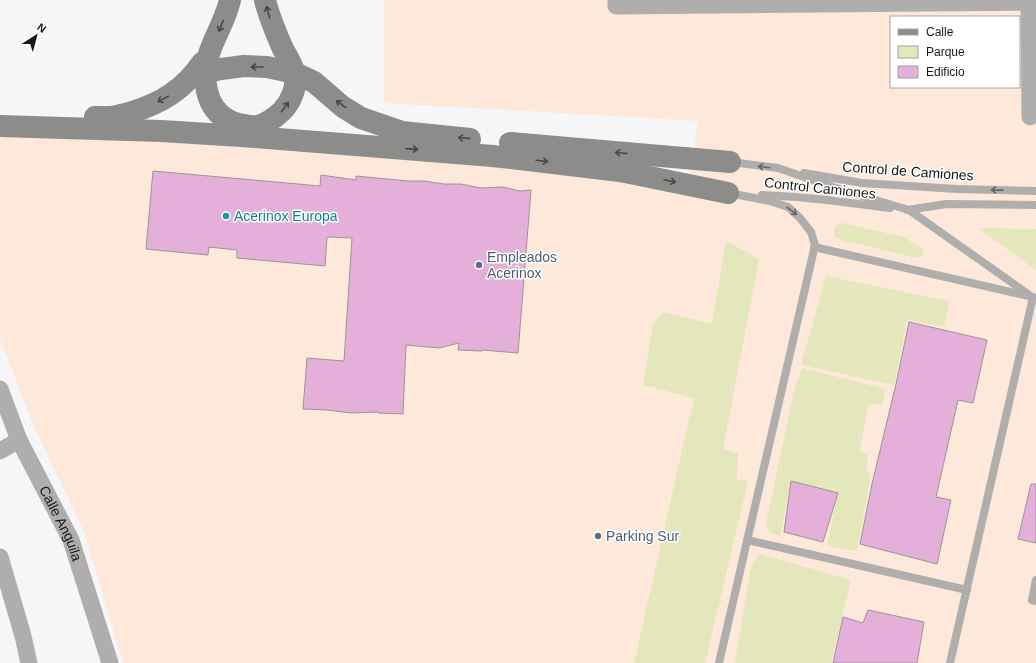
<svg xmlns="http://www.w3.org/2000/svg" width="1036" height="663" viewBox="0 0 1036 663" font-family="Helvetica,sans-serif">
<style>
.industrial{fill:#fde8d9;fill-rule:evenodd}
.green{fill:#e3e7bb}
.building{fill:#e4b0d9;stroke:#979596}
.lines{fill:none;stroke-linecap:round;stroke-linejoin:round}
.lane{stroke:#afaead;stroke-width:8}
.street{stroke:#afaead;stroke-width:17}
.secondary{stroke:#8c8c8a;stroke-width:22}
.oneway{stroke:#474747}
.oneway2{stroke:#646464}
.culture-dot{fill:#0f9aa8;stroke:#fff;stroke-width:1.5}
.service-dot{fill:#5c6f8a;stroke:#fff;stroke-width:1.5}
.labels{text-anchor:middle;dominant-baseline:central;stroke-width:3;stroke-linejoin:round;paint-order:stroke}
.street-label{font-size:14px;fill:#19191a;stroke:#fff}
.culture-label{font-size:14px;fill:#0d838f;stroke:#fff;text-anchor:start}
.service-label{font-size:14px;fill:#4e5e75;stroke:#fff;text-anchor:start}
</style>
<rect width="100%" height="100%" fill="#f6f6f8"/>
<path class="industrial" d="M384,0H1036V663H123L84,532L33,424L0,339V134L72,135L542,170L689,188L698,121L384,103ZM891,17H1019V87H891Z"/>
<g class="green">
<polygon points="841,223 847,224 903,237 923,249 923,253 921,256 918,258 845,241 835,237 834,230 837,225"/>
<polygon points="978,228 1036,229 1036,270"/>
<polygon points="726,241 759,259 723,449 738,453 737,479 748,481 705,663 634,663 694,398 643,385 653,324 664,312 712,324"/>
<polygon points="826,276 949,301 944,327 907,320 894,385 801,365"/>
<polygon points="802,368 885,389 882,405 869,404 859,451 868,456 866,471 871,474 857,551 827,546 838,493 791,481 780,536 769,532 766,523 794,391"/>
<polygon points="759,554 851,580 831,663 735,663 751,566"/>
</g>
<g class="building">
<polygon points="153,171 320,186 321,175 356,180 356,176 408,181 424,181 444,184 461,184 481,188 503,187 520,191 531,190 518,353 482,350 482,351 458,350 459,343 439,348 406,345 403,414 378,413 378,412 351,413 327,410 303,409 307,358 344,361 352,238 327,237 325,266 237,258 237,250 209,247 208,255 146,249"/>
<polygon points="909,322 987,340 973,403 958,400 936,497 951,500 937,564 860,544 872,484 896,384"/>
<polygon points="791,481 838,493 823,542 784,532"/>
<polygon points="1031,484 1036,484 1036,543 1018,539"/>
<polygon points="868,610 924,622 917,663 833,663 843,617 863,623"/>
</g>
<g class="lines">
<g class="lane">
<polyline points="731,162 778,168 842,190 909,210 1028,294"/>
<polyline points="804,173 862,183 957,189 1036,191"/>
<polyline points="762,195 796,197 827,200 890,208"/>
<polyline points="907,210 947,204 1036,205"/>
<polyline points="814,247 1033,297 950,663"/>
<polyline points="747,540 967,590"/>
<polyline points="1036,580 1032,600 1036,601"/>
<polyline points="719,663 815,245 811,232 800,218 788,207 770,201 729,193"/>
</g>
<g class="street">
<polyline points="616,0 616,6 1036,2"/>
<polyline points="1029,0 1030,117"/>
<path id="s1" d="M0,389L19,440L71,540L110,663"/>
<polyline points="0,451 19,440"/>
<polyline points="0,557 23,636 29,663"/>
</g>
<g class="secondary">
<path d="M230,0C226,18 216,34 210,51C201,75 204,109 230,121C239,125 248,126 257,127"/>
<polyline points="194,75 221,69 244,66 267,67 295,73 314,82 343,107 361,118 402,132 470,139"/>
<path d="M95,117C100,117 105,117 111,117C118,116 125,114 132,112C162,103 184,89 202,63"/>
<polyline points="0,126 161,131 241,136 493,156 620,171 728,193"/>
<path d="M243,129C259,128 271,122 282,111C291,102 297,87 295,75C294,67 287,56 283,49C276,33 269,17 265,0"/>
<polyline points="510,143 730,162"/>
</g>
</g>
<defs><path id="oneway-shaft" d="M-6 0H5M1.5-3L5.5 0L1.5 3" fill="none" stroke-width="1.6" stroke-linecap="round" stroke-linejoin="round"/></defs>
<g class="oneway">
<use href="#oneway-shaft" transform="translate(268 12) rotate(-105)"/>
<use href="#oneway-shaft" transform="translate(221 26) rotate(112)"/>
<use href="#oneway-shaft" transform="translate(257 67) rotate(-180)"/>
<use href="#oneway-shaft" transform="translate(163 99) rotate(152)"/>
<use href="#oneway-shaft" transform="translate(341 104) rotate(-143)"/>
<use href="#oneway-shaft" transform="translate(285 107) rotate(-53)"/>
<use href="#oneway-shaft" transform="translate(464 138) rotate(-175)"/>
<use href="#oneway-shaft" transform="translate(412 149) rotate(4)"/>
<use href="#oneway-shaft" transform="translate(621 153) rotate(-175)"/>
<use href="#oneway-shaft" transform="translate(542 161) rotate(7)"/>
<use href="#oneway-shaft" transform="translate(670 181) rotate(12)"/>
</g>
<g class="oneway2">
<use href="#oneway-shaft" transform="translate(764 167) rotate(-173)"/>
<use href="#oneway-shaft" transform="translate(997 190) rotate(-179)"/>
<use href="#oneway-shaft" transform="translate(792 211) rotate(38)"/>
</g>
<circle class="culture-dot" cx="226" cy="216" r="4"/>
<g class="service-dot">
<circle cx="479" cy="265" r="4"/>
<circle cx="598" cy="536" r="4"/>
</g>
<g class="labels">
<g class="street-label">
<text transform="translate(908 171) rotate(4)">Control de Camiones</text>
<text transform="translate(820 188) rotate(6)">Control Camiones</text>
<text stroke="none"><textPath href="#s1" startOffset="148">Calle Anguila</textPath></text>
</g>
<g class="culture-label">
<text x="234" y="216">Acerinox Europa</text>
</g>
<g class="service-label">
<text x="487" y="257">Empleados<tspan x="487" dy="16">Acerinox</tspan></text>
<text x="606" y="536">Parking Sur</text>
</g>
</g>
<rect x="890" y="16" width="130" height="72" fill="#ffffff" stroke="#a3a3a3"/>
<rect x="898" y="29" width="20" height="6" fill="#8c8c8a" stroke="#a3a3a3"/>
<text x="926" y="36" font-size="12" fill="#19191a">Calle</text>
<rect x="898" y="46" width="20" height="12" fill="#e3e7bb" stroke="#a3a3a3"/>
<text x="926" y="56" font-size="12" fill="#19191a">Parque</text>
<rect x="898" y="66" width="20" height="12" fill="#e4b0d9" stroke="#a3a3a3"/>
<text x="926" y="76" font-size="12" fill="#19191a">Edificio</text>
<g transform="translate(36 36) rotate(36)" stroke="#ffffff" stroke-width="3" paint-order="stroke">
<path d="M0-3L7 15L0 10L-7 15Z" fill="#19191a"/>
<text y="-6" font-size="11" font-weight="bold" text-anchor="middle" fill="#19191a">N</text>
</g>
</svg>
